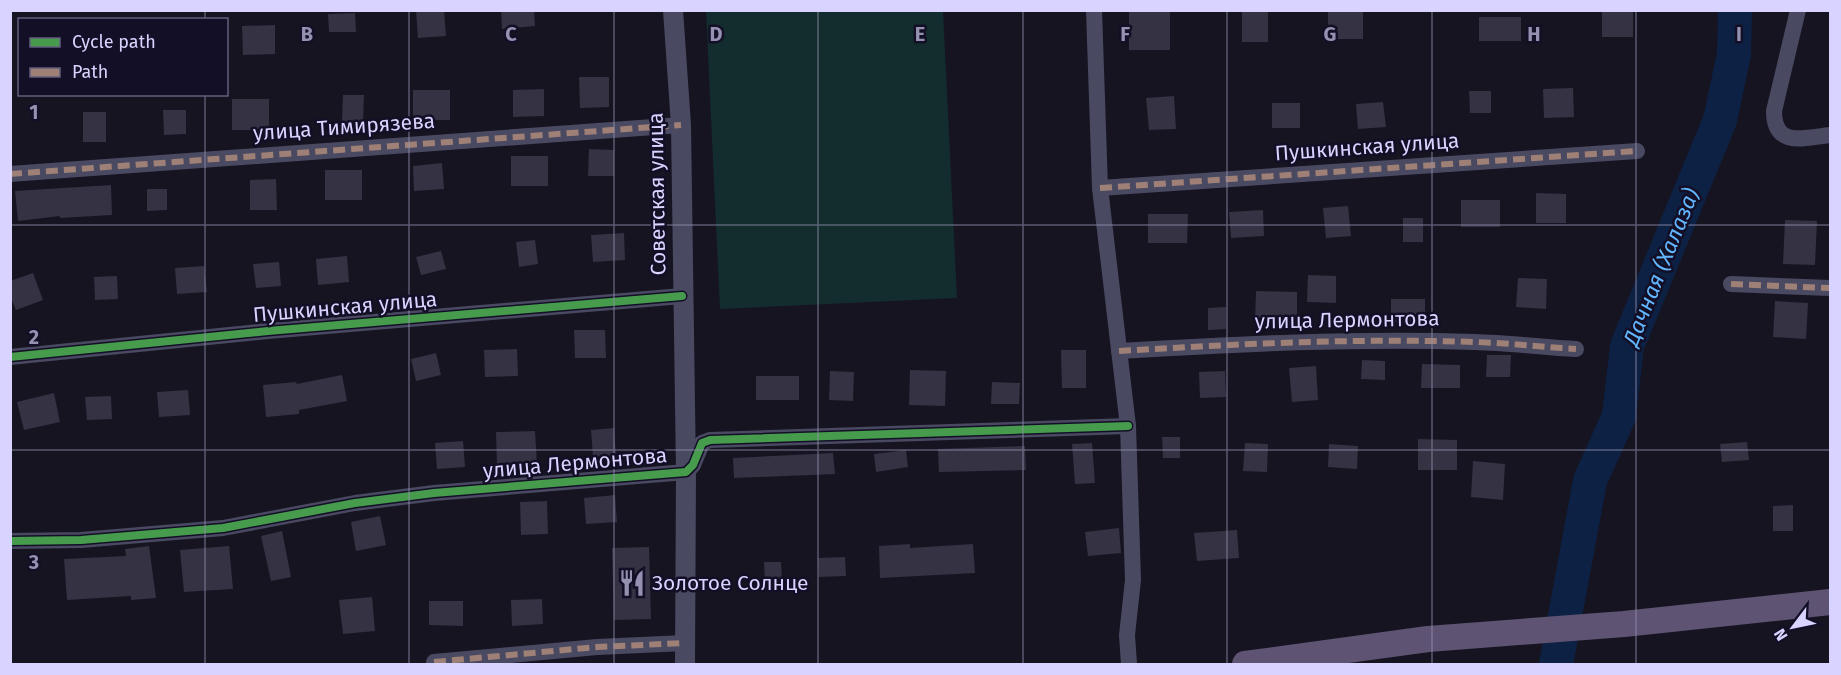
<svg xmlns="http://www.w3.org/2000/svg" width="1841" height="675" viewBox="0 0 1841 675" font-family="'Fira Sans',sans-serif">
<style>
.green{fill:#132c2d}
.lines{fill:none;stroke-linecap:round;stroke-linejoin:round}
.river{stroke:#0d2144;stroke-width:34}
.building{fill:#343243}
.minor{stroke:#4a4962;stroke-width:16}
.tertiary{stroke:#4a4962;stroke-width:20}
.primary{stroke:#5e5373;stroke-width:26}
.quiet{stroke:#9e8076;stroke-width:6;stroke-dasharray:12 6;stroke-linecap:butt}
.cycleway-casing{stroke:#130f26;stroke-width:11}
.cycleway{stroke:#469c4c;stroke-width:8}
.grid{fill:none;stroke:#9591b1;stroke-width:1.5;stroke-opacity:0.55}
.labels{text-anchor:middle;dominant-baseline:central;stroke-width:5;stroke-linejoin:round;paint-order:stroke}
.street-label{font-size:21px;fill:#d9d4ff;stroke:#130f26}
.poi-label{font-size:21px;fill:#d9d4ff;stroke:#130f26;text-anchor:start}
.water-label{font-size:22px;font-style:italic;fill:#62b6ff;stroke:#130f26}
.grid-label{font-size:20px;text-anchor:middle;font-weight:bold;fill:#9591b1;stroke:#130f26;stroke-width:5;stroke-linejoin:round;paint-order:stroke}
</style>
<rect width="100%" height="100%" fill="#161421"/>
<polygon class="green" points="706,11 943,11 957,298 720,309"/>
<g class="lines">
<polyline class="river" points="1556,664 1590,481 1619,416 1627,346 1720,120 1734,54 1735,10"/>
</g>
<g class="building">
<polygon points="416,10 444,10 446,36 418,38"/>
<polygon points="501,10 534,10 535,26 502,29"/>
<rect x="1602" y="10" width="31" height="27"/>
<polygon points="1170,11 1170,50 1129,50 1129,12"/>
<rect x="1242" y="12" width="26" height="30"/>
<rect x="1328" y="12" width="35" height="27"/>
<polygon points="355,13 356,32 329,32 328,14"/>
<rect x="1479" y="17" width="42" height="24"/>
<polygon points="275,25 275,54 243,55 242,26"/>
<polygon points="579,77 609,77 609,107 580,108"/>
<polygon points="1573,88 1574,117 1544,118 1543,89"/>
<polygon points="544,89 544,116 513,117 513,90"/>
<rect x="413" y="90" width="37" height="30"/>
<polygon points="1469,91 1491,91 1491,113 1470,113"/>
<polygon points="343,95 364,95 363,122 342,122"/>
<polygon points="1174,96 1176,129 1149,130 1146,98"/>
<rect x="232" y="99" width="37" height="31"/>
<polygon points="1383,102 1386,127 1358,129 1356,104"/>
<rect x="1272" y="103" width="28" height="25"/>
<polygon points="163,110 186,110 186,134 164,135"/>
<rect x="83" y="112" width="23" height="30"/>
<polygon points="589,149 614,150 614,176 588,176"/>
<rect x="511" y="156" width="37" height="30"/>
<polygon points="442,163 444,189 414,191 413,166"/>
<rect x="325" y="170" width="37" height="30"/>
<polygon points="276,179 277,210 250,210 250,180"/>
<polygon points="111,185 112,215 60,218 60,216 18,221 15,191"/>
<polygon points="147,189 167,189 167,210 147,211"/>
<polygon points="1536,193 1566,194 1566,223 1536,223"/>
<rect x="1461" y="200" width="39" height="27"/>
<polygon points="1348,206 1351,236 1326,238 1323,208"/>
<polygon points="1263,210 1264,236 1231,238 1229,212"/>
<polygon points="1148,214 1188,214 1187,243 1148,243"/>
<rect x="1403" y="218" width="20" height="24"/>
<polygon points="1785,220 1817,221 1815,265 1783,264"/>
<polygon points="624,233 625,260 593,262 591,235"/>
<polygon points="535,240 538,264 519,267 516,242"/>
<polygon points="441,251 446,269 421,275 416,257"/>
<polygon points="347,256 349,282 318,285 316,259"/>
<polygon points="279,262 281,286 256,288 253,264"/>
<polygon points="204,266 207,292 177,294 175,268"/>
<polygon points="33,273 43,300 16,310 10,296 10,281"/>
<polygon points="1308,275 1336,276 1336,303 1307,302"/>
<polygon points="117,276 118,299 95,300 94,277"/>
<polygon points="1518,278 1547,279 1546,309 1516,307"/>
<polygon points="1256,291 1297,292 1297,321 1255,320"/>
<rect x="1391" y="299" width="34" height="23"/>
<polygon points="1775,301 1808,303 1806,339 1773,337"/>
<polygon points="1226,307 1226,329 1208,330 1208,308"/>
<polygon points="574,330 605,330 606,358 575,358"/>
<polygon points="517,349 518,376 485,377 484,350"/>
<polygon points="1061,350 1086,350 1086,388 1062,388"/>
<polygon points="436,353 441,375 416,381 411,359"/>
<polygon points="1487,355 1511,355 1510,377 1486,377"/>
<polygon points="1362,360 1385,361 1385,380 1361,379"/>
<polygon points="1422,364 1460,365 1460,388 1421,388"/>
<polygon points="1316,366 1318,400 1292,402 1289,368"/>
<polygon points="910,370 946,371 945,406 909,405"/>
<polygon points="830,371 854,372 853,401 829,400"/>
<polygon points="1225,371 1226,397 1200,398 1199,372"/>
<polygon points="342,375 347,401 299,410 299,414 266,417 263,385 296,382 297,384"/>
<rect x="756" y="376" width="43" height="24"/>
<polygon points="992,382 1020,383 1019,404 991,404"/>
<polygon points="188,390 190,415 159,417 157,392"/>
<polygon points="54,393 60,422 24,430 17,402"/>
<polygon points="111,396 112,419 87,420 85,397"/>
<polygon points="614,428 616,456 593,457 591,430"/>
<polygon points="535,431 537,465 497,466 496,432"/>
<polygon points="1162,437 1180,437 1180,458 1163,458"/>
<polygon points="1418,439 1457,440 1457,470 1418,470"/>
<polygon points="463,441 465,467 437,469 435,443"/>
<polygon points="1747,442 1749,460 1722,462 1720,444"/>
<polygon points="1092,443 1095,483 1075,484 1072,444"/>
<polygon points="1245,443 1268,444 1267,472 1243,471"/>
<polygon points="1329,444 1358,446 1357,469 1328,467"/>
<polygon points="1025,446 1026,470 939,472 938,449"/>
<polygon points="906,450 908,467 876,472 874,454"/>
<polygon points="833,453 835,474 734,478 733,458"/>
<polygon points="1473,461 1505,464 1503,500 1471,497"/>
<polygon points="615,495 617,522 586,524 584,498"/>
<polygon points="547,501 548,534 521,535 520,502"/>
<polygon points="1793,505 1793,531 1773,531 1773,506"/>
<polygon points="380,516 386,545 356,551 351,522"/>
<polygon points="1119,528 1121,553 1088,556 1085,532"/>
<polygon points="1237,530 1239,558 1197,561 1194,533"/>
<polygon points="282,531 291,577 271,581 261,536"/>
<polygon points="910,544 910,548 973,544 975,573 880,578 879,546"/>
<polygon points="149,546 156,598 131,600 131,596 67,600 64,559 126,556 125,549"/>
<polygon points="229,546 233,589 184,592 180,550"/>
<polygon points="649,547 651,619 614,620 612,548"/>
<polygon points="845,557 846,576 819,577 818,558"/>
<polygon points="764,562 781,562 782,583 765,584"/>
<polygon points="372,597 375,631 343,634 339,600"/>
<polygon points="542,599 543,624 512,626 511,600"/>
<polygon points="429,601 463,601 463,626 429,625"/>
</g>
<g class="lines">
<g class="minor">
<polyline points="1094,10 1100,188 1128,426 1133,580 1127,635 1129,664"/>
<path d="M1798,10L1774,111C1774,148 1804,138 1830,135"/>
<polyline points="10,174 681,125"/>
<polyline points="1100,188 1637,151"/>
<polyline points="1731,284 1830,288"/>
<path d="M1119,351C1237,344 1356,338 1475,342C1509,343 1542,347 1576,349"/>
<polyline points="10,357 268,331 682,296"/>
<polyline points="10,541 81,540 223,528 355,503 434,493 686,472 693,465 702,443 710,440 1128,426"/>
<polyline points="434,662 597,647 685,643"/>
</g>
<polyline class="tertiary" points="673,10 681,125 686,472 685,664"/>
<polyline class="primary" points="1245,664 1428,639 1624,624 1830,602"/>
<g class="quiet">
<polyline points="10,174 681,125"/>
<polyline points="1100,188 1637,151"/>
<polyline points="1731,284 1830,288"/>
<path d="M1119,351C1237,344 1356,338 1475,342C1509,343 1542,347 1576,349"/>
<polyline points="434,662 597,647 685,643"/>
</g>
<defs>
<g id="cycleway">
<polyline points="10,357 268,331 682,296"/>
<polyline points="10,541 81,540 223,528 355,503 434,493 686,472 693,465 702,443 710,440 1128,426"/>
</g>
</defs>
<use href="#cycleway" class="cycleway-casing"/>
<use href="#cycleway" class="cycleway"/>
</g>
<path class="grid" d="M205,10V20M409,10V664M614,10V664M818,10V664M1023,10V664M1227,10V664M1432,10V664M1636,10V664M205,94V664M10,225H1830M10,450H1830"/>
<defs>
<symbol id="restaurant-bare" viewBox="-9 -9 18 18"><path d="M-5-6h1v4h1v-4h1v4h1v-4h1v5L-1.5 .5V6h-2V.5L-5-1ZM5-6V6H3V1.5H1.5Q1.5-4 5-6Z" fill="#9591b1" stroke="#130f26" stroke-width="2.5" paint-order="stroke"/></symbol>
</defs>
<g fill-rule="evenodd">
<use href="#restaurant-bare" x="613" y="564" width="38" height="38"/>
</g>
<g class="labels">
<g class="street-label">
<text transform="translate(344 127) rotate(-4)">улица Тимирязева</text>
<text transform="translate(1367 147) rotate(-4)">Пушкинская улица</text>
<text transform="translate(657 194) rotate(-91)">Советская улица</text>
<text transform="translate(345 307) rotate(-5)">Пушкинская улица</text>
<text transform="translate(1347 320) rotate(-1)">улица Лермонтова</text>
<text transform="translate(575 463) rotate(-5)">улица Лермонтова</text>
</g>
<g class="poi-label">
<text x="652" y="583">Золотое Солнце</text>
</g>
<g class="water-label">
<text transform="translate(1661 267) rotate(-68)">Дачная (Халаза)</text>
</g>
</g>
<g class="grid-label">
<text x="307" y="41">B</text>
<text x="511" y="41">C</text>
<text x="716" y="41">D</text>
<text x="920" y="41">E</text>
<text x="1125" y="41">F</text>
<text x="1330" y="41">G</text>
<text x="1534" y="41">H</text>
<text x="1739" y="41">I</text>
<text x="34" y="119">1</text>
<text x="34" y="344">2</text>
<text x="34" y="569">3</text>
</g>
<rect width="1841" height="675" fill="none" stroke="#d9d4ff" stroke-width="24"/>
<rect x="18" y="18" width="210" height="78" fill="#130f26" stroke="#625e7d" stroke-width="1.5"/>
<rect x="30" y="38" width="30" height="9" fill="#469c4c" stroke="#625e7d" stroke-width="1.5"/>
<text x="72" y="48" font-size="18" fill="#d9d4ff">Cycle path</text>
<rect x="30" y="68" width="30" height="9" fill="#9e8076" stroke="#625e7d" stroke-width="1.5"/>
<text x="72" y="78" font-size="18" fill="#d9d4ff">Path</text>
<g transform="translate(1793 627) rotate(238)" stroke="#130f26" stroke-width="4.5" paint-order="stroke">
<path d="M0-4.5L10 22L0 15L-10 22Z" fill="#d9d4ff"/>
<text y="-9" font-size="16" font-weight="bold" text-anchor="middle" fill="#d9d4ff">N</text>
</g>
</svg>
